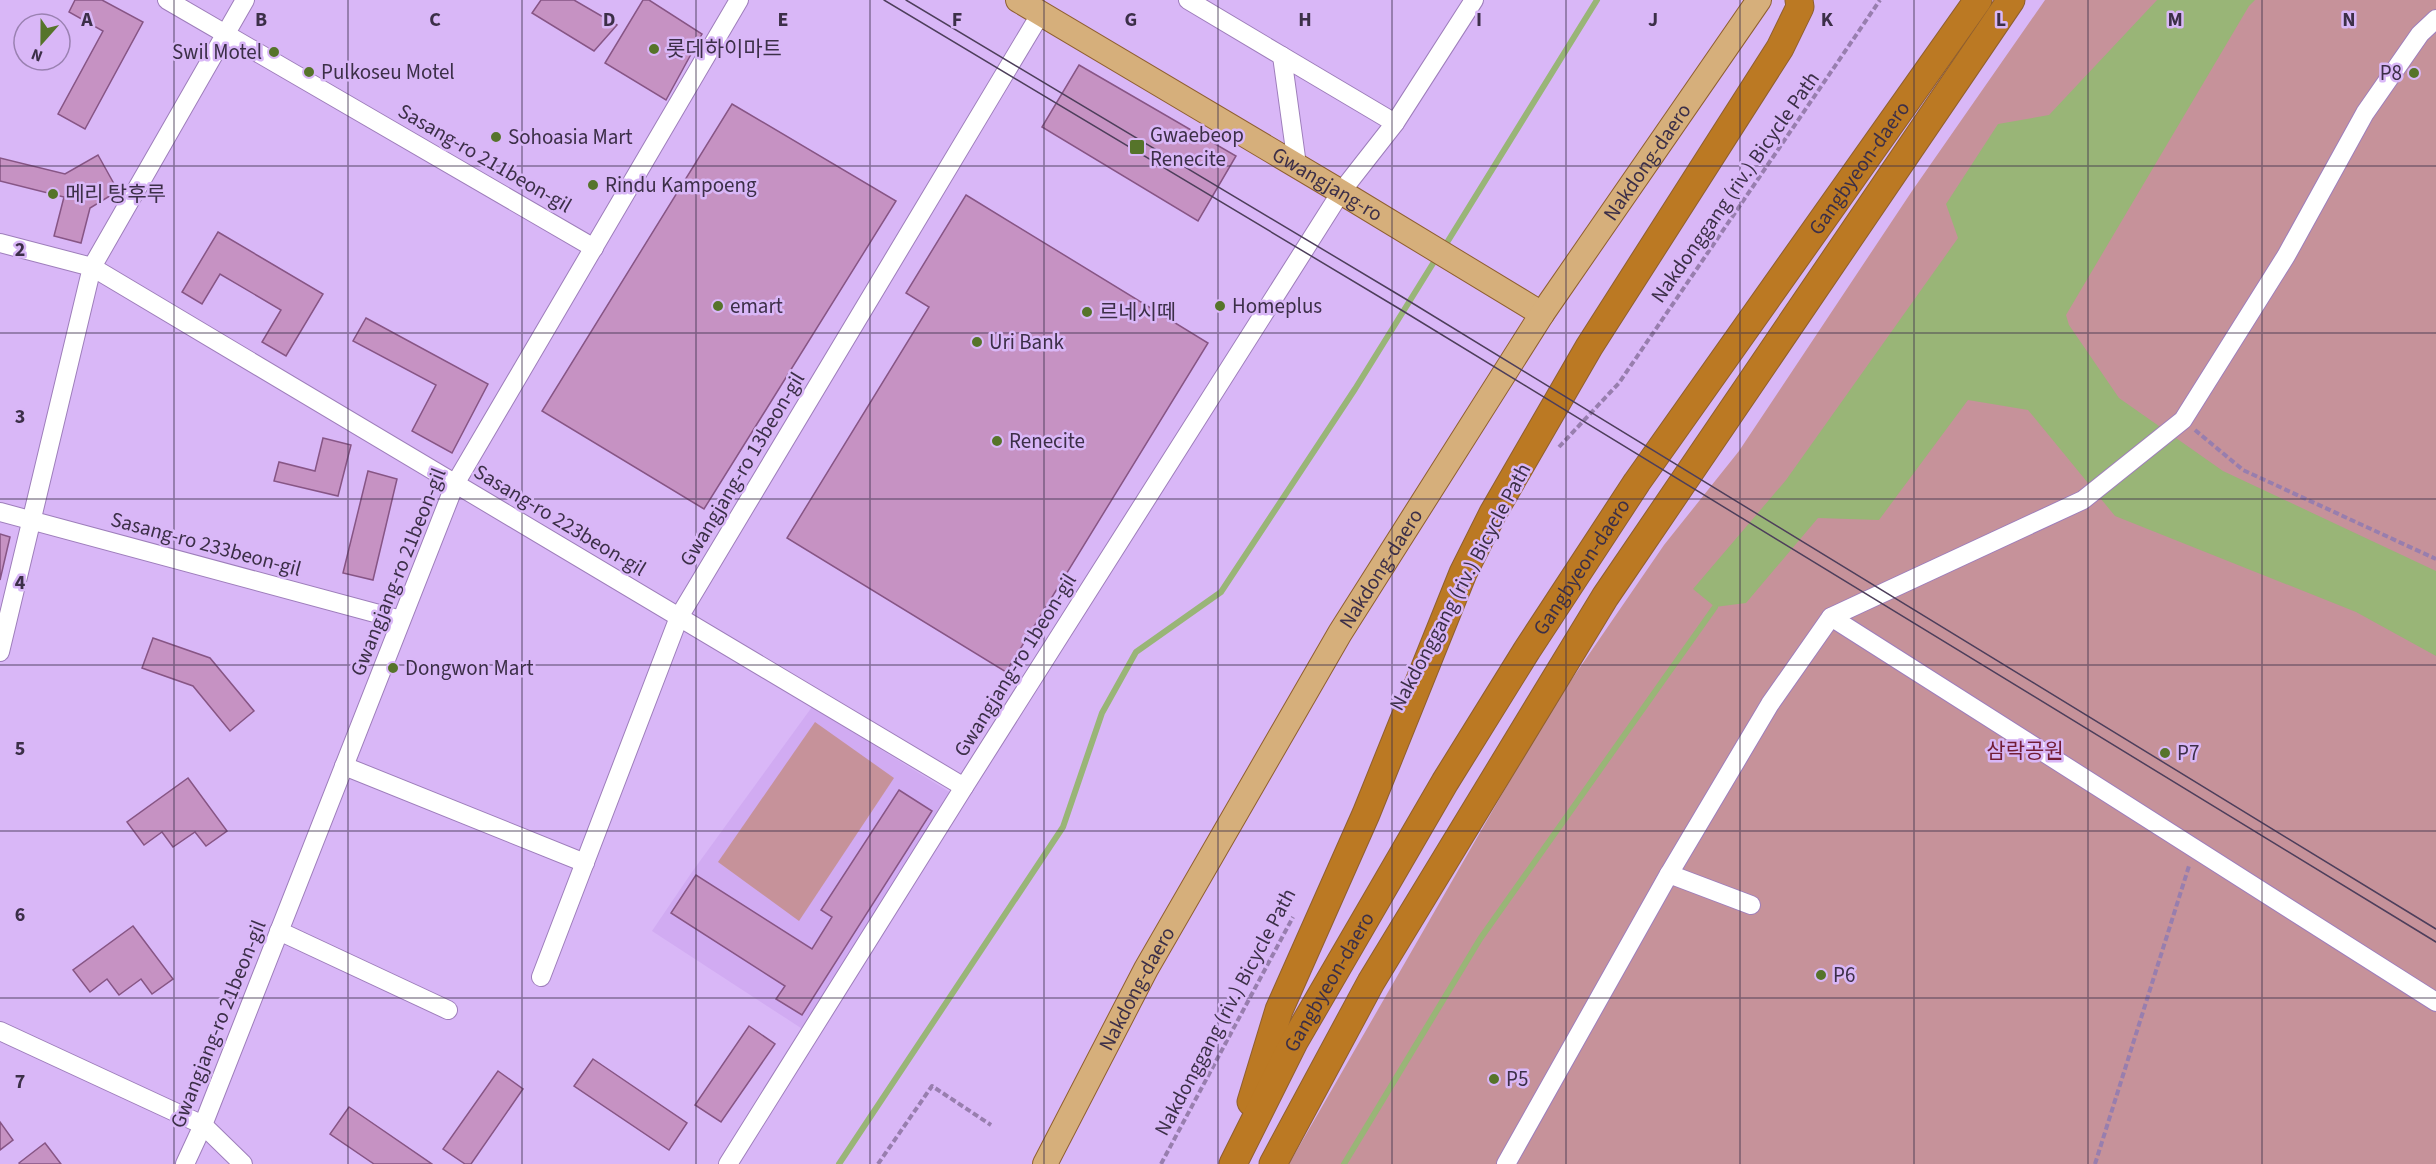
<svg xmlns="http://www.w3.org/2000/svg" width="2436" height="1164" viewBox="0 0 2436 1164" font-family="'Source Sans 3','Noto Sans KR',sans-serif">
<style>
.built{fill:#d1abf2}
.green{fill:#c6929a}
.water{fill:#99b577}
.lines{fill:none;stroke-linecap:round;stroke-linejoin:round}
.stream{stroke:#99b577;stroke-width:6}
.building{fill:#c692c3;stroke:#875585;stroke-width:1.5}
.minor-casing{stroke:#9e7ebb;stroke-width:20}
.major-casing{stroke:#8f5f30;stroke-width:26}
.highway-casing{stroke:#8f5f30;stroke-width:29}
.path{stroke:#987eae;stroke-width:4;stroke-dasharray:6 3;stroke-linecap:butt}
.minor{stroke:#fff;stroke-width:18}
.major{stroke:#d6af7b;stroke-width:24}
.highway{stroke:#bb7923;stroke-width:27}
.tram{stroke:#4d3e5b;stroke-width:1.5}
.grid{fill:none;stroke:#3c2f48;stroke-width:1.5;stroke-opacity:0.55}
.poi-dot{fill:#56742a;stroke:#d9b7f7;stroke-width:2}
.labels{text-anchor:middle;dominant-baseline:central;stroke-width:5;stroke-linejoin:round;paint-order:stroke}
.poi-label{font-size:21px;fill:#3c2f48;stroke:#d9b7f7;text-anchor:start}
.street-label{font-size:21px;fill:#3c2f48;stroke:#d9b7f7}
.park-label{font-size:21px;fill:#721d35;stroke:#d9b7f7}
.grid-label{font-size:20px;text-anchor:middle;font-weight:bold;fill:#3c2f48;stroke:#d9b7f7;stroke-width:5;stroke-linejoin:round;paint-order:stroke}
</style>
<rect width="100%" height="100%" fill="#d9b7f7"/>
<polygon class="built" points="812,707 964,801 804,1030 652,931 692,872"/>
<g class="green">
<polygon points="2045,0 2436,0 2436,1164 1289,1164 1550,711 1664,545 1739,451 1912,191"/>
<polygon points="815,722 894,778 799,921 718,862"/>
</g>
<polygon class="water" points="2157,0 2255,0 2249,6 2066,315 2069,325 2119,398 2223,471 2436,571 2436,656 2356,612 2115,516 2028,410 1968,400 1879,520 1818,518 1746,603 1715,607 1693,589 1786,480 1958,238 1946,204 1998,124 2049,115"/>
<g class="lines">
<g class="stream">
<polyline points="1443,249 1597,0"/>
<polyline points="839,1164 1063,827 1102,713 1136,652 1221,592 1355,389 1437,257"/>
<polyline points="1344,1164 1480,939 1715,607"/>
</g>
</g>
<g class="building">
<polygon points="75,0 102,0 143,22 85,129 58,114 103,31 69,12"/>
<polygon points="541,0 574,0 617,25 594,51 532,13"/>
<polygon points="643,0 649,0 702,34 666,100 605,63"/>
<polygon points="1079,65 1236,156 1198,221 1042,127"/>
<polygon points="732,104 896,201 704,509 542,411"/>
<polygon points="98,155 118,191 90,208 81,243 54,236 64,197 0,181 0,158 65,174"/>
<polygon points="966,195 1208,343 1006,672 787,538 929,307 906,293"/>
<polygon points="218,232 323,294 286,356 262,342 281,310 220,274 202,304 182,292"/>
<polygon points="366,318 488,384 452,453 412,431 436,385 353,341"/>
<polygon points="323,438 351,445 338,496 274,481 279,462 315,471"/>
<polygon points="368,471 397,479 373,580 343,573"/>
<polygon points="0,534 10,537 0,580"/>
<polygon points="153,638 210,658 254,711 230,731 193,686 142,668"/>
<polygon points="188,778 227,831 206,846 195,832 173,847 162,832 144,845 127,822"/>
<polygon points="899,790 932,811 802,1015 776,999 785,986 671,913 696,875 812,949 832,917 821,910"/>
<polygon points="133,926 173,979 152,994 141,979 119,995 107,979 90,992 73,970"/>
<polygon points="749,1026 775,1044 721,1122 695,1105"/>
<polygon points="593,1059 687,1123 669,1150 574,1086"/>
<polygon points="498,1071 523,1089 471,1164 465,1164 443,1149"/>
<polygon points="349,1107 432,1164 374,1164 330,1134"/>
<polygon points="0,1122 13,1140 0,1150"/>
<polygon points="45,1143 61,1164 20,1164 19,1163"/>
</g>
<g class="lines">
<defs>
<g id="minor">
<polyline points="167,0 594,248"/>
<polyline points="1188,0 1282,56"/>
<polyline points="1297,165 1282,56 1395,123"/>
<polyline points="0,243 92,267 964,787"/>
<polyline points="0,512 401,620"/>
<polyline points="1831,617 2436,1002"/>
<polyline points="0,652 92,267 245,0"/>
<polyline points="344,766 585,863"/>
<polyline points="1669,874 1751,905"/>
<polyline points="279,931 448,1010"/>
<polyline points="541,977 679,617 1041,13"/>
<polyline points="0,1031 203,1125 243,1164"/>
<polyline points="185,1164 203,1125 455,484 739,0"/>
<polyline points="728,1164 964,787 1341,192 1395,123 1474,0"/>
<polyline points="1506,1164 1669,874 1770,704 1831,617 2083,500 2183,420 2286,256 2365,113 2420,34 2436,19"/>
</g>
<g id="major">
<path id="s1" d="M1018,0L1341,192L1542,314"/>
<path id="s2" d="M1045,1164L1146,969L1340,633L1542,314L1759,0"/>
</g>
<g id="highway">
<polyline points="1251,1102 1279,1010 1366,814 1463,573 1493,513 1589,347 1780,48 1800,7 1799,0"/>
<path id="s3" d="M1233,1164L1294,1042L1445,782L1527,650L1637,482L1978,0"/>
<polyline points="1273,1164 1371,982 1605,597 2011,0"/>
</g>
</defs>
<use href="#minor" class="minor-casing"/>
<use href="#major" class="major-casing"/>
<use href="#highway" class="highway-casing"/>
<g class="path">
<polyline points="2195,430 2243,470 2436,559"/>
<polyline points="1559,447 1619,383 1880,0"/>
<polyline points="878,1164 932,1086 991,1125"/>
<polyline points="1161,1164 1293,917"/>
<polyline points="2095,1164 2189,866"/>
</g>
<use href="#minor" class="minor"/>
<use href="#major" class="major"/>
<use href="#highway" class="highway"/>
<g class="tram">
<polyline points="884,0 1398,308 2436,942"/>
<polyline points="906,0 1404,298 2436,929"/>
</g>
</g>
<path class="grid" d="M174,0V1164M348,0V1164M522,0V1164M696,0V1164M870,0V1164M1044,0V1164M1218,0V1164M1392,0V1164M1566,0V1164M1740,0V1164M1914,0V1164M2088,0V1164M2262,0V1164M0,166H2436M0,333H2436M0,499H2436M0,665H2436M0,831H2436M0,998H2436"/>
<g class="poi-dot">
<circle cx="654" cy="49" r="6"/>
<circle cx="274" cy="52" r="6"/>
<circle cx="309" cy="72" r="6"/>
<circle cx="2414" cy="73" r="6"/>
<circle cx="496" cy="137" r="6"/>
<rect x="1129" y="139" width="16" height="16" rx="3"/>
<circle cx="593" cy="185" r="6"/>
<circle cx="53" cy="194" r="6"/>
<circle cx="718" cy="306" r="6"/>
<circle cx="1220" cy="306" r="6"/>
<circle cx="1087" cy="312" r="6"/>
<circle cx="977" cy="342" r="6"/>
<circle cx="997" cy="441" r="6"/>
<circle cx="393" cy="668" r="6"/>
<circle cx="2165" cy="753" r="6"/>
<circle cx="1821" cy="975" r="6"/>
<circle cx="1494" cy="1079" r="6"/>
</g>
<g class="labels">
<g class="poi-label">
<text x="666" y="49">롯데하이마트</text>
<text x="262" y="52" text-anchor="end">Swil Motel</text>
<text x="321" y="72">Pulkoseu Motel</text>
<text x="2402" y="73" text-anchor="end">P8</text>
<text x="1150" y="135">Gwaebeop<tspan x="1150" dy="24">Renecite</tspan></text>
<text x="508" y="137">Sohoasia Mart</text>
<text x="605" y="185">Rindu Kampoeng</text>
<text x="65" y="194">메리 탕후루</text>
<text x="730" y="306">emart</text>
<text x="1232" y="306">Homeplus</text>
<text x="1099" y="312">르네시떼</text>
<text x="989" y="342">Uri Bank</text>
<text x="1009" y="441">Renecite</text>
<text x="405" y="668">Dongwon Mart</text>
<text x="2177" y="753">P7</text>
<text x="1833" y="975">P6</text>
<text x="1506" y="1079">P5</text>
</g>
<g class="street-label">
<text transform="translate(485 158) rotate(30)">Sasang-ro 211beon-gil</text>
<text stroke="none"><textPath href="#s2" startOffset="1170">Nakdong-daero</textPath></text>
<text stroke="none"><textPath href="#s3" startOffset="1178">Gangbyeon-daero</textPath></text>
<text stroke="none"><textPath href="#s1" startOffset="360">Gwangjang-ro</textPath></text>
<text transform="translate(1735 187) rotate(-55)">Nakdonggang (riv.) Bicycle Path</text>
<text transform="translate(742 469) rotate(-59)">Gwangjang-ro 13beon-gil</text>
<text transform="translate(560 520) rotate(31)">Sasang-ro 223beon-gil</text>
<text transform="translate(206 544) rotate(15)">Sasang-ro 233beon-gil</text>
<text stroke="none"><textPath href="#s3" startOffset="692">Gangbyeon-daero</textPath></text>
<text stroke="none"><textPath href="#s2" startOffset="684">Nakdong-daero</textPath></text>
<text transform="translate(398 572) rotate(-68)">Gwangjang-ro 21beon-gil</text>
<text transform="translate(1460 587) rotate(-62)">Nakdonggang (riv.) Bicycle Path</text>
<text transform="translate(1015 665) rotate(-58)">Gwangjang-ro 1beon-gil</text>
<text stroke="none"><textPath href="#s3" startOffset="206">Gangbyeon-daero</textPath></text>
<text stroke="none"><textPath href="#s2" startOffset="198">Nakdong-daero</textPath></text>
<text transform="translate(1225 1012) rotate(-62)">Nakdonggang (riv.) Bicycle Path</text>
<text transform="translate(218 1024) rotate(-68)">Gwangjang-ro 21beon-gil</text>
</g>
<g class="park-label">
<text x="2025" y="751">삼락공원</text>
</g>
</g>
<g class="grid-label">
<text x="87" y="26">A</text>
<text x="261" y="26">B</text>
<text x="435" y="26">C</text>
<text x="609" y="26">D</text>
<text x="783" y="26">E</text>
<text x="957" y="26">F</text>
<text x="1131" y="26">G</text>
<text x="1305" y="26">H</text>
<text x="1479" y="26">I</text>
<text x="1653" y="26">J</text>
<text x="1827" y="26">K</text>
<text x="2001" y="26">L</text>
<text x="2175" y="26">M</text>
<text x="2349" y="26">N</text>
<text x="20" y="256">2</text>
<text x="20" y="423">3</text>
<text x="20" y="589">4</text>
<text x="20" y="755">5</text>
<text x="20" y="921">6</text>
<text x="20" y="1088">7</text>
</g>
<g transform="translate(42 42) rotate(201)"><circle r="28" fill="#d9b7f7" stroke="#9a81b1" stroke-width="1.5"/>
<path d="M0-4.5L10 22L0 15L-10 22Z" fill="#56742a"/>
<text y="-9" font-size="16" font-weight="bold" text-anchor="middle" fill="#3c2f48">N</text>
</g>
</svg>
